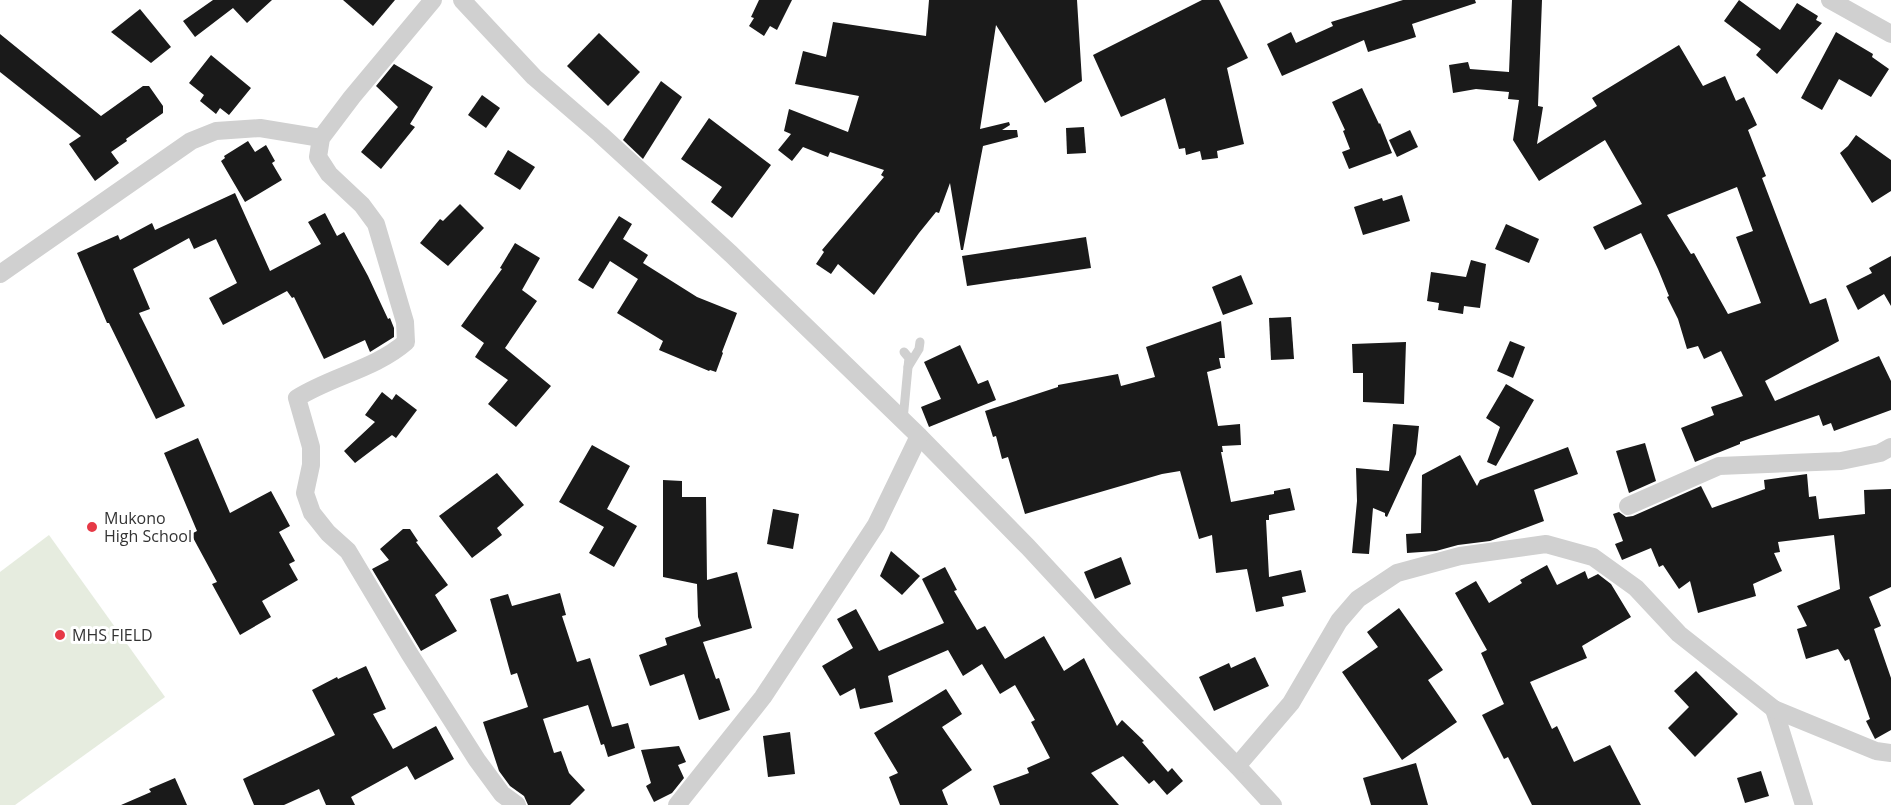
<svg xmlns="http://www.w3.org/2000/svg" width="1891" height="805" viewBox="0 0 1891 805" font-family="'Open Sans',sans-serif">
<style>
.green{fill:#e6ecdf}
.building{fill:#1a1a1a;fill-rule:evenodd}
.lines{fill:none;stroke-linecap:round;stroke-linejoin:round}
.service{stroke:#d0d0d0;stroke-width:9}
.minor{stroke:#d0d0d0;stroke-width:18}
.poi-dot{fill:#e63946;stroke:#fff;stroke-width:2}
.labels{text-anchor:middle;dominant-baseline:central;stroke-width:6;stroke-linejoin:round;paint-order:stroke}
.poi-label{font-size:16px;fill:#333;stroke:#fff;text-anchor:start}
</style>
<rect width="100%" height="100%" fill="#fff"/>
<polygon class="green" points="49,535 165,697 15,805 0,805 0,572"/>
<g class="building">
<polygon points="213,0 272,0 247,23 233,8 195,37 183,21"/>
<polygon points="343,0 395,0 373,26"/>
<polygon points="759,0 792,0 777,30 770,26 764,36 749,26 754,18 751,17"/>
<polygon points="929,0 1077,0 1082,81 1045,103 996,25 980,129 1009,122 1010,125 1002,130 1017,130 1018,137 983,146 963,250 961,250 950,183 939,213 936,212 919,233 874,295 838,264 831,274 816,264 824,252 822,250 884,177 881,175 884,170 830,152 828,157 803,147 792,161 778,150 791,134 784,131 789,109 848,132 859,96 795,84 803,51 826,57 833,22 926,36"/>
<polygon points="1202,0 1219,0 1248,58 1227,68 1244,144 1217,151 1218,158 1202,160 1200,151 1186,155 1185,148 1179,149 1165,98 1121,117 1093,55"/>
<polygon points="1403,0 1475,0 1476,3 1412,24 1416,37 1368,52 1364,40 1282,76 1267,44 1291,32 1296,43 1333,26 1331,22"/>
<path d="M1512,0H1542L1538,106L1543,107L1537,144L1597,106L1592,98L1679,45L1703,86L1725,76L1736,101L1744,97L1757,125L1748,130L1766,176L1762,178L1810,304L1826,298L1839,341L1765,381L1775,401L1879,356L1891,381V410L1834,431L1831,423L1823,426L1819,415L1740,442V444L1695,462L1681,428L1714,415L1711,407L1743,396L1721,351L1704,359L1698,346L1687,349L1678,319L1667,297L1669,296L1658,269L1641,233L1605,250L1593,227L1642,204L1605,140L1539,181L1513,140L1519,100L1508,99L1509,92L1476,89L1453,93L1449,65L1468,62L1470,69L1509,72ZM1737,187L1753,231L1736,237L1761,303L1728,314L1694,253L1691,254L1667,215Z"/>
<polygon points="1739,0 1780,30 1797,3 1818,16 1816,20 1822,23 1777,74 1756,55 1761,49 1724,21"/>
<polygon points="140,9 171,47 151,63 111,32"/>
<polygon points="1836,32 1873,54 1872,57 1889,69 1871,97 1839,79 1822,110 1801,98"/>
<polygon points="599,33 640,72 608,106 567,66"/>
<polygon points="0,34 101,116 143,86 149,86 163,106 163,113 126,139 127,141 111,152 119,163 95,181 69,144 81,136 0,72"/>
<polygon points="211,55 251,88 229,115 220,108 216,114 200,101 204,95 189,83"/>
<polygon points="394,64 433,87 410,124 415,127 381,169 361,152 398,107 376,86"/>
<polygon points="661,81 682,97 643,159 623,140"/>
<polygon points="1362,88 1379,124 1380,123 1392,153 1349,169 1342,152 1350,149 1343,131 1345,130 1332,102"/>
<polygon points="482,95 500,108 486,128 468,115"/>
<polygon points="709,118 771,165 732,218 711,202 722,187 681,159"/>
<polygon points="1084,127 1086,153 1067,154 1066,128"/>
<polygon points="1410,130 1418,147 1397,157 1389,140"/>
<polygon points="1856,135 1891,160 1891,191 1872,203 1840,153 1848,146"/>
<polygon points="248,141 255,152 266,145 275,161 272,163 282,180 245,202 221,161 225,158 224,156"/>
<polygon points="508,150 535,167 520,190 494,174"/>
<polygon points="235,193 270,271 321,244 308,222 325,213 337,236 344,232 368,276 388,319 390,318 394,328 394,337 370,352 365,340 324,359 294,297 292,298 287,291 223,325 209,298 237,283 216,239 194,249 189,238 133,269 150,309 139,313 185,406 156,419 109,323 107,323 77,253 118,235 120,240 152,223 155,230"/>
<polygon points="1402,195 1410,221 1363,235 1354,207 1382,198 1383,201"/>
<polygon points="460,204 484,228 448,266 420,243 440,219 443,221"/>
<polygon points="619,216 632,224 623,239 648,255 643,263 697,297 737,313 722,352 723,353 716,372 710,370 709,371 659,350 663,341 617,313 638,279 610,261 593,289 578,280"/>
<polygon points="1506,224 1539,239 1529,263 1495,249"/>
<polygon points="1086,237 1091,268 967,286 962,256"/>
<polygon points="515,243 540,258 522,290 537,301 505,348 551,386 516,427 488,404 508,380 475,357 484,343 461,326 502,269 500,268"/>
<polygon points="1891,256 1891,306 1884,294 1858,310 1846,286 1872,273 1869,268"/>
<polygon points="1471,260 1486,264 1480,308 1464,306 1463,314 1438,310 1439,303 1427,301 1431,272 1466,277"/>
<polygon points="1241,275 1253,304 1223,315 1212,287"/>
<polygon points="1291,317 1294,359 1271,360 1269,318"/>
<polygon points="1221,321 1225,358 1219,358 1221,368 1207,372 1218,426 1240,424 1241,445 1222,446 1223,452 1221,452 1231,502 1274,494 1274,491 1290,488 1295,510 1269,515 1269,520 1266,520 1269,577 1301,570 1306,592 1282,597 1284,606 1256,612 1247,569 1216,573 1212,535 1199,539 1180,471 1162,474 1025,514 1008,457 1002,459 996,436 993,437 985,411 1058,387 1058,385 1118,374 1121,386 1155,377 1146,347"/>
<polygon points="1510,341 1525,347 1513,378 1497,371"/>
<polygon points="1406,342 1404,404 1363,402 1363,373 1353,373 1352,344"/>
<polygon points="960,345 978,384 988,380 996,400 929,427 921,407 941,399 924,362"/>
<polygon points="1506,384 1534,400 1496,466 1487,462 1500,427 1486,418"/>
<polygon points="382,392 392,400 396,394 417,410 396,438 392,435 355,463 344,451 375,422 365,415"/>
<polygon points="1393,424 1419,426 1416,454 1387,517 1385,516 1385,513 1373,508 1369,554 1352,553 1357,501 1356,468 1389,471"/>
<polygon points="198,438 230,513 271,491 290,526 279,532 295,561 289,564 298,580 262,601 271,617 240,635 212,584 217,582 191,534 197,531 164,453"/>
<polygon points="1645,443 1656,481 1629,493 1616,451"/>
<polygon points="592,445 630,466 607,509 637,526 614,567 589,553 604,527 559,502"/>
<polygon points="1568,447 1578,474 1534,490 1544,521 1490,541 1458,545 1436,551 1407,553 1406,534 1421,533 1422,475 1460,455 1477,486 1480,480"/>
<polygon points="497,473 524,505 497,528 502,535 472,558 439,516"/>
<polygon points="1807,474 1809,497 1816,496 1819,519 1865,514 1864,490 1891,489 1891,587 1869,597 1881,626 1874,629 1891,678 1891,730 1875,739 1866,721 1870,719 1849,659 1845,661 1838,649 1806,659 1797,629 1807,626 1797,606 1840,589 1834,535 1778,542 1780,552 1774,553 1782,571 1753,584 1756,596 1698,613 1690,581 1679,589 1663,565 1659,567 1651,548 1622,560 1615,544 1623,541 1613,514 1619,512 1626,517 1633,516 1701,486 1712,508 1765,489 1764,480"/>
<polygon points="663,480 682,481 682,497 706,497 707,580 737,572 752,628 703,642 716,679 719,678 730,710 699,720 684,674 650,686 639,655 667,645 665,638 701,626 698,617 697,584 663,577"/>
<polygon points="773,509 799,514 793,549 767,544"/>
<polygon points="403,529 410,529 418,541 416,542 448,585 435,595 457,631 421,651 372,569 389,560 380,549"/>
<polygon points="891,551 920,576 902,595 880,576"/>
<polygon points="1121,557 1131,584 1095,599 1084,572"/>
<polygon points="1547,565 1557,585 1585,571 1588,579 1598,574 1611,584 1631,617 1582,646 1587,658 1530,682 1552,729 1557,726 1574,762 1610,745 1641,805 1532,805 1508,757 1504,759 1482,715 1504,704 1481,653 1487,650 1455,593 1476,581 1489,603 1522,583 1520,580"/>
<polygon points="945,567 957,590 954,591 977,630 985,626 1005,659 1044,636 1064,671 1084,658 1117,726 1122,720 1144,741 1142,742 1168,772 1172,768 1183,781 1167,795 1154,780 1149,784 1123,756 1091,773 1119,805 1000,805 993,786 1029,773 1027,768 1050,758 1031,722 1035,720 1015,685 1000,694 982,664 963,676 948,650 888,676 893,702 860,709 855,688 840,696 822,666 853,648 837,619 856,609 879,651 944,623 922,579"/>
<polygon points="560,593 566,615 562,616 577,662 590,658 612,727 628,723 635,748 608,757 604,744 601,745 588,705 543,719 554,753 561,751 569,773 585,790 570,805 528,805 524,796 510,786 499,771 483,722 528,707 517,673 511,675 490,599 508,594 512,606"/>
<polygon points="1399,608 1443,670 1428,680 1457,722 1402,760 1342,672 1378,647 1367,632"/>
<polygon points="1255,657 1269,686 1214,711 1199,677 1229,663 1231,668"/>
<polygon points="366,666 386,709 373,714 393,749 436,726 454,759 415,780 407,766 351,797 355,805 326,805 319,789 284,805 254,805 243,779 335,735 312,690 337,677 338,679"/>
<polygon points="1696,671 1738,714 1695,757 1668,728 1689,707 1674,691"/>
<polygon points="946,689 962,714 942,727 972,770 942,790 948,805 900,805 889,777 898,773 874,733"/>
<polygon points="790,732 795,774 768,777 763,736"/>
<polygon points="679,746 686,762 678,765 684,778 672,793 654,802 646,786 651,783 641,750"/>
<polygon points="1416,763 1428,805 1371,805 1363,778"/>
<polygon points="1761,771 1769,796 1745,803 1737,778"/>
<polygon points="175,778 187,805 121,805 151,792 149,789"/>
</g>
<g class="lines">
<g class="service">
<polyline points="904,352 909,358 908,367"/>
<polyline points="903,420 908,367 919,349 920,342"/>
</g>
<g class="minor">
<path d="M433,0L352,97L321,138L318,157L329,174L362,205L376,224L405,322L406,342C375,369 332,376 297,398L311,447V465L305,493L312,513L328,533L348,551L409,653L477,760L502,794L517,805"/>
<polyline points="462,0 534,77 600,134 731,254 919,436 1028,547 1116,642 1237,766 1273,805"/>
<polyline points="1830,0 1891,34"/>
<polyline points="0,274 191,141 216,131 260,128 321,138"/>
<polyline points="1628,506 1719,466 1841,461 1880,453 1891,447"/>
<polyline points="1774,709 1804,805"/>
<polyline points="1237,766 1291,703 1339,621 1358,599 1397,573 1460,556 1546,544 1593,557 1636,588 1679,634 1774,709 1876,751 1891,753"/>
<polyline points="677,805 763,697 876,525 919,436"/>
</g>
</g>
<g class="poi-dot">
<circle cx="92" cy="527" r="6"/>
<circle cx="60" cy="635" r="6"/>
</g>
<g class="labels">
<g class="poi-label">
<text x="104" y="518">Mukono<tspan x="104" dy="18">High School</tspan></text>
<text x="72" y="635">MHS FIELD</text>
</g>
</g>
</svg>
